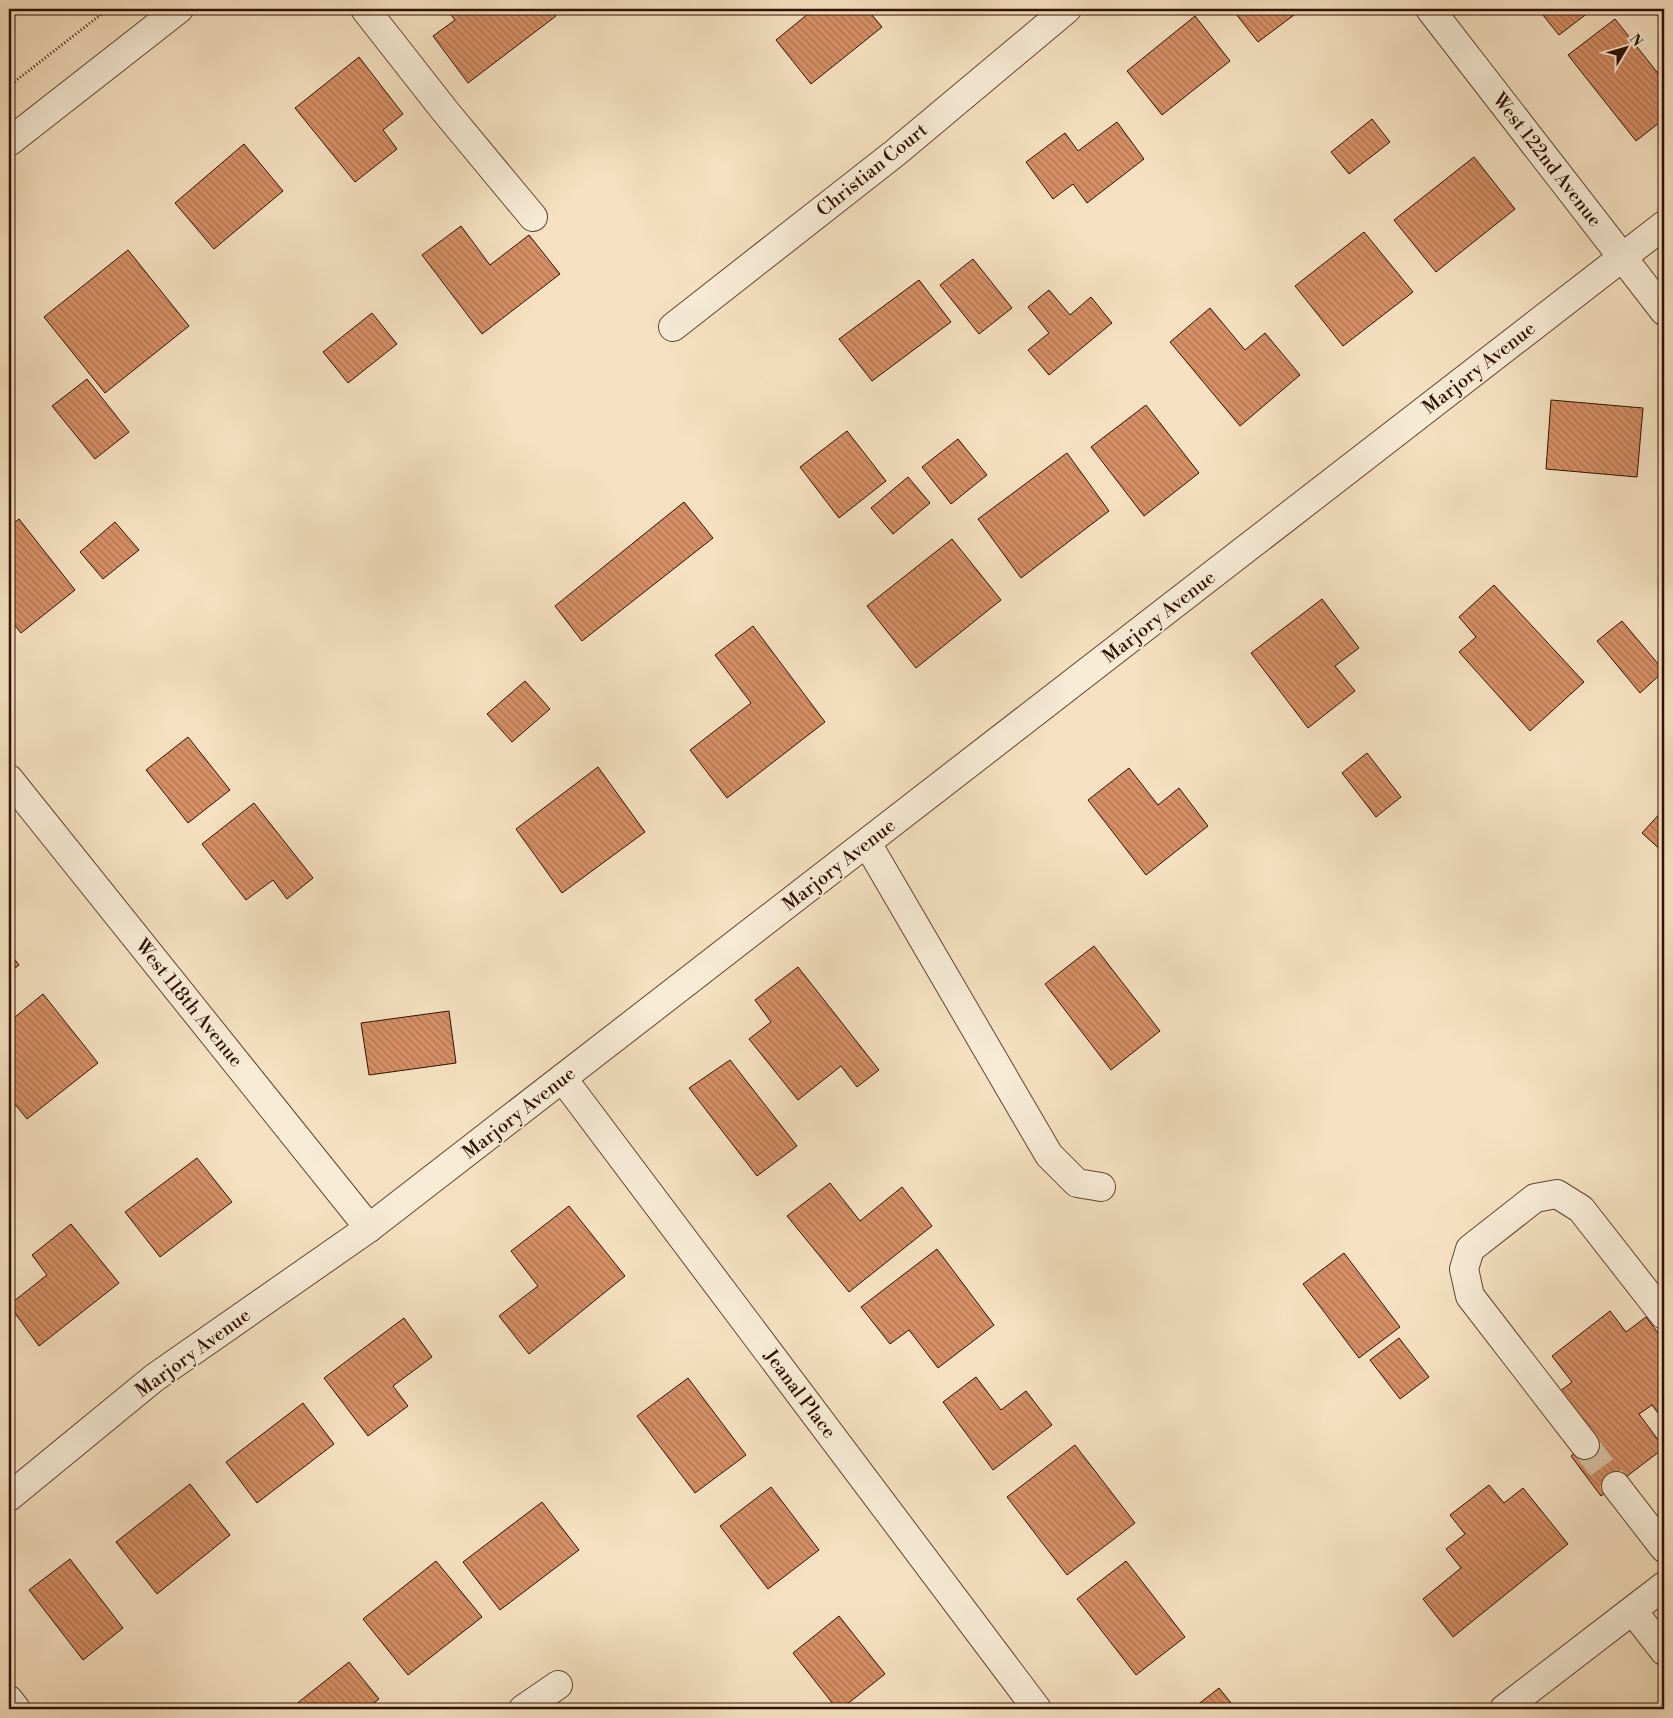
<svg xmlns="http://www.w3.org/2000/svg" width="1673" height="1718" viewBox="0 0 1673 1718" font-family="'Libre Bodoni',serif">
<style>
.building{fill:url(#building-back-hatch);stroke:#301100}
.lines{fill:none;stroke-linecap:round;stroke-linejoin:round}
.minor-tunnel{stroke:#d7c2a4;stroke-width:28;stroke-dasharray:28 14;stroke-linecap:butt}
.minor-casing{stroke:#614530;stroke-width:30}
.path{stroke:#301100;stroke-width:3;stroke-dasharray:1 2.5;stroke-linecap:butt}
.minor{stroke:#f8ecd7;stroke-width:28}
.labels{text-anchor:middle;dominant-baseline:central;stroke-width:4;stroke-linejoin:round;paint-order:stroke}
.street-label{font-size:19px;fill:#301100;stroke:#f8ecd7}
</style>
<defs>
<pattern id="building-back-hatch" width="6" height="6" patternUnits="userSpaceOnUse" patternTransform="scale(1.25)"><rect width="6" height="6" fill="#d69066"/><path d="M-1 5l2 2M0 0l6 6M5-1l2 2" fill="none" stroke="#ae7452"/></pattern>
</defs>
<rect width="100%" height="100%" fill="#f5e1c1"/>
<filter id="stains"><feTurbulence type="fractalNoise" baseFrequency=".004" numOctaves="4"/><feColorMatrix values="0 0 0 0 .2 0 0 0 0 .09 0 0 0 0 .02 0 0 0 .5 -.17"/></filter>
<radialGradient id="worn" r=".72"><stop offset=".6" stop-color="#630" stop-opacity="0"/><stop offset="1" stop-color="#630" stop-opacity=".3"/></radialGradient>
<g class="building">
<polygon points="446,9 550,9 556,16 468,83 433,36 455,20"/>
<polygon points="814,9 867,9 882,27 811,84 776,40"/>
<polygon points="1232,9 1302,9 1258,42"/>
<polygon points="1538,9 1593,9 1559,35"/>
<polygon points="1195,16 1230,61 1162,115 1127,71"/>
<polygon points="1615,19 1664,81 1664,119 1636,141 1568,55"/>
<polygon points="359,57 403,114 383,130 397,149 355,182 295,108"/>
<polygon points="1372,119 1390,142 1349,174 1331,152"/>
<polygon points="1117,122 1144,159 1087,203 1073,184 1053,199 1026,162 1065,133 1078,151"/>
<polygon points="244,144 283,191 214,249 175,203"/>
<polygon points="1474,157 1515,209 1436,272 1394,220"/>
<polygon points="461,226 490,265 529,235 560,274 482,334 422,255"/>
<polygon points="1364,232 1413,292 1343,346 1295,286"/>
<polygon points="128,250 189,326 105,393 44,317"/>
<polygon points="973,259 1012,308 979,334 940,285"/>
<polygon points="919,280 951,322 872,381 839,339"/>
<polygon points="1049,290 1070,315 1091,297 1112,323 1049,375 1028,350 1049,333 1028,307"/>
<polygon points="1210,308 1245,350 1265,333 1300,375 1240,426 1170,342"/>
<polygon points="372,313 397,344 348,383 323,352"/>
<polygon points="87,379 129,432 95,459 52,406"/>
<polygon points="1551,400 1643,408 1637,477 1546,469"/>
<polygon points="1146,405 1199,473 1144,516 1091,447"/>
<polygon points="847,431 886,481 839,518 800,467"/>
<polygon points="958,439 987,475 951,504 922,467"/>
<polygon points="1067,453 1109,511 1021,578 978,519"/>
<polygon points="908,477 930,503 893,534 871,508"/>
<polygon points="684,502 713,538 582,641 555,606"/>
<polygon points="19,519 75,590 21,633 9,618 9,527"/>
<polygon points="115,522 139,550 103,579 80,552"/>
<polygon points="952,539 1001,600 916,668 867,606"/>
<polygon points="1494,585 1584,682 1530,731 1459,652 1476,637 1459,617"/>
<polygon points="1322,599 1359,648 1335,666 1355,691 1308,728 1251,653"/>
<polygon points="1622,621 1664,671 1640,693 1597,641"/>
<polygon points="753,626 825,722 727,798 690,750 751,703 715,655"/>
<polygon points="525,681 550,709 512,742 487,714"/>
<polygon points="188,737 230,790 188,823 146,770"/>
<polygon points="1367,753 1401,797 1376,817 1342,773"/>
<polygon points="598,767 645,832 562,893 516,829"/>
<polygon points="1129,768 1158,805 1179,788 1208,826 1146,875 1088,800"/>
<polygon points="254,803 313,878 287,899 273,880 246,900 202,844"/>
<polygon points="1664,809 1664,853 1642,833"/>
<polygon points="1094,946 1160,1031 1111,1070 1045,984"/>
<polygon points="9,952 19,965 9,973"/>
<polygon points="798,967 879,1070 857,1087 841,1066 798,1100 749,1039 771,1022 755,1000"/>
<polygon points="43,994 98,1063 27,1119 9,1097 9,1059 14,1055 9,1048 9,1022"/>
<polygon points="449,1011 456,1063 369,1075 361,1023"/>
<polygon points="730,1060 797,1146 757,1176 689,1088"/>
<polygon points="197,1158 232,1202 160,1257 125,1212"/>
<polygon points="830,1183 860,1221 902,1187 932,1226 849,1292 787,1216"/>
<polygon points="569,1206 625,1276 529,1354 499,1316 538,1286 511,1251"/>
<polygon points="71,1224 119,1283 39,1346 9,1305 47,1275 32,1255"/>
<polygon points="937,1249 994,1325 938,1368 909,1330 890,1344 861,1307"/>
<polygon points="1344,1253 1400,1327 1359,1358 1303,1284"/>
<polygon points="1610,1311 1626,1332 1646,1317 1664,1341 1664,1421 1652,1405 1639,1414 1664,1448 1601,1496 1571,1456 1585,1445 1559,1392 1572,1382 1552,1356"/>
<polygon points="404,1318 432,1357 393,1386 408,1406 368,1436 324,1378"/>
<polygon points="1399,1338 1429,1377 1400,1399 1370,1360"/>
<polygon points="976,1377 1001,1410 1026,1391 1052,1425 993,1470 943,1402"/>
<polygon points="688,1378 746,1455 695,1493 637,1416"/>
<polygon points="303,1403 334,1444 257,1503 226,1462"/>
<polygon points="9,1427 14,1434 9,1438"/>
<polygon points="1075,1445 1135,1523 1067,1575 1007,1497"/>
<polygon points="190,1484 230,1535 157,1594 116,1542"/>
<polygon points="1489,1485 1504,1503 1523,1488 1568,1544 1453,1637 1423,1599 1461,1568 1446,1549 1465,1534 1450,1515"/>
<polygon points="771,1487 819,1550 768,1589 720,1526"/>
<polygon points="542,1502 579,1550 500,1610 463,1562"/>
<polygon points="70,1559 123,1628 83,1660 29,1590"/>
<polygon points="436,1561 482,1617 408,1675 363,1619"/>
<polygon points="1126,1561 1185,1637 1136,1675 1077,1599"/>
<polygon points="839,1616 885,1674 841,1709 837,1709 793,1653"/>
<polygon points="349,1662 379,1699 366,1709 290,1709"/>
<polygon points="1219,1688 1236,1709 1192,1709"/>
</g>
<g class="lines">
<polyline class="minor-tunnel" points="1585,1445 1616,1486"/>
<defs>
<g id="minor">
<polyline points="365,9 445,111 533,217"/>
<polyline points="1430,9 1664,311"/>
<polyline points="9,142 179,9"/>
<polyline points="673,327 895,153 1067,9"/>
<polyline points="9,779 369,1228"/>
<polyline points="867,843 1049,1155 1077,1183 1101,1187"/>
<polyline points="563,1079 1037,1709"/>
<polyline points="1585,1445 1470,1296 1464,1269 1470,1249 1535,1198 1557,1194 1581,1209 1664,1315"/>
<polyline points="1616,1486 1664,1548"/>
<polyline points="9,1497 154,1378 369,1228 1664,225"/>
<polyline points="1633,1611 1664,1651"/>
<polyline points="9,1700 16,1709"/>
<polyline points="523,1709 558,1685"/>
<polyline points="1504,1709 1664,1586"/>
</g>
</defs>
<use href="#minor" class="minor-casing"/>
<polyline class="path" points="9,86 108,9"/>
<use href="#minor" class="minor"/>
</g>
<g class="labels">
<g class="street-label">
<text transform="translate(1547 160) rotate(52)">West 122nd Avenue</text>
<text transform="translate(872 170) rotate(-39)">Christian Court</text>
<text transform="translate(1479 368) rotate(-38)">Marjory Avenue</text>
<text transform="translate(1159 617) rotate(-38)">Marjory Avenue</text>
<text transform="translate(839 865) rotate(-38)">Marjory Avenue</text>
<text transform="translate(189 1003) rotate(51)">West 118th Avenue</text>
<text transform="translate(519 1113) rotate(-38)">Marjory Avenue</text>
<text transform="translate(193 1353) rotate(-36)">Marjory Avenue</text>
<text transform="translate(800 1394) rotate(53)">Jeanal Place</text>
</g>
</g>
<rect width="1673" height="1718" fill="none" stroke="#f5e1c1" stroke-width="30"/>
<rect x="10" y="10" width="1653" height="1698" fill="none" stroke="#301100" stroke-width="2.5"/>
<rect x="15" y="15" width="1643" height="1688" fill="none" stroke="#301100"/>
<g transform="translate(1626 48) rotate(52)" stroke="#f8ecd7" stroke-width="4" paint-order="stroke">
<path d="M0-4L9 19L0 12L-9 19Z" fill="#301100"/>
<text y="-8" font-size="14" font-weight="bold" text-anchor="middle" fill="#301100">N</text>
</g>
<rect width="100%" height="100%" filter="url(#stains)"/>
<rect width="100%" height="100%" fill="url(#worn)"/>
</svg>
